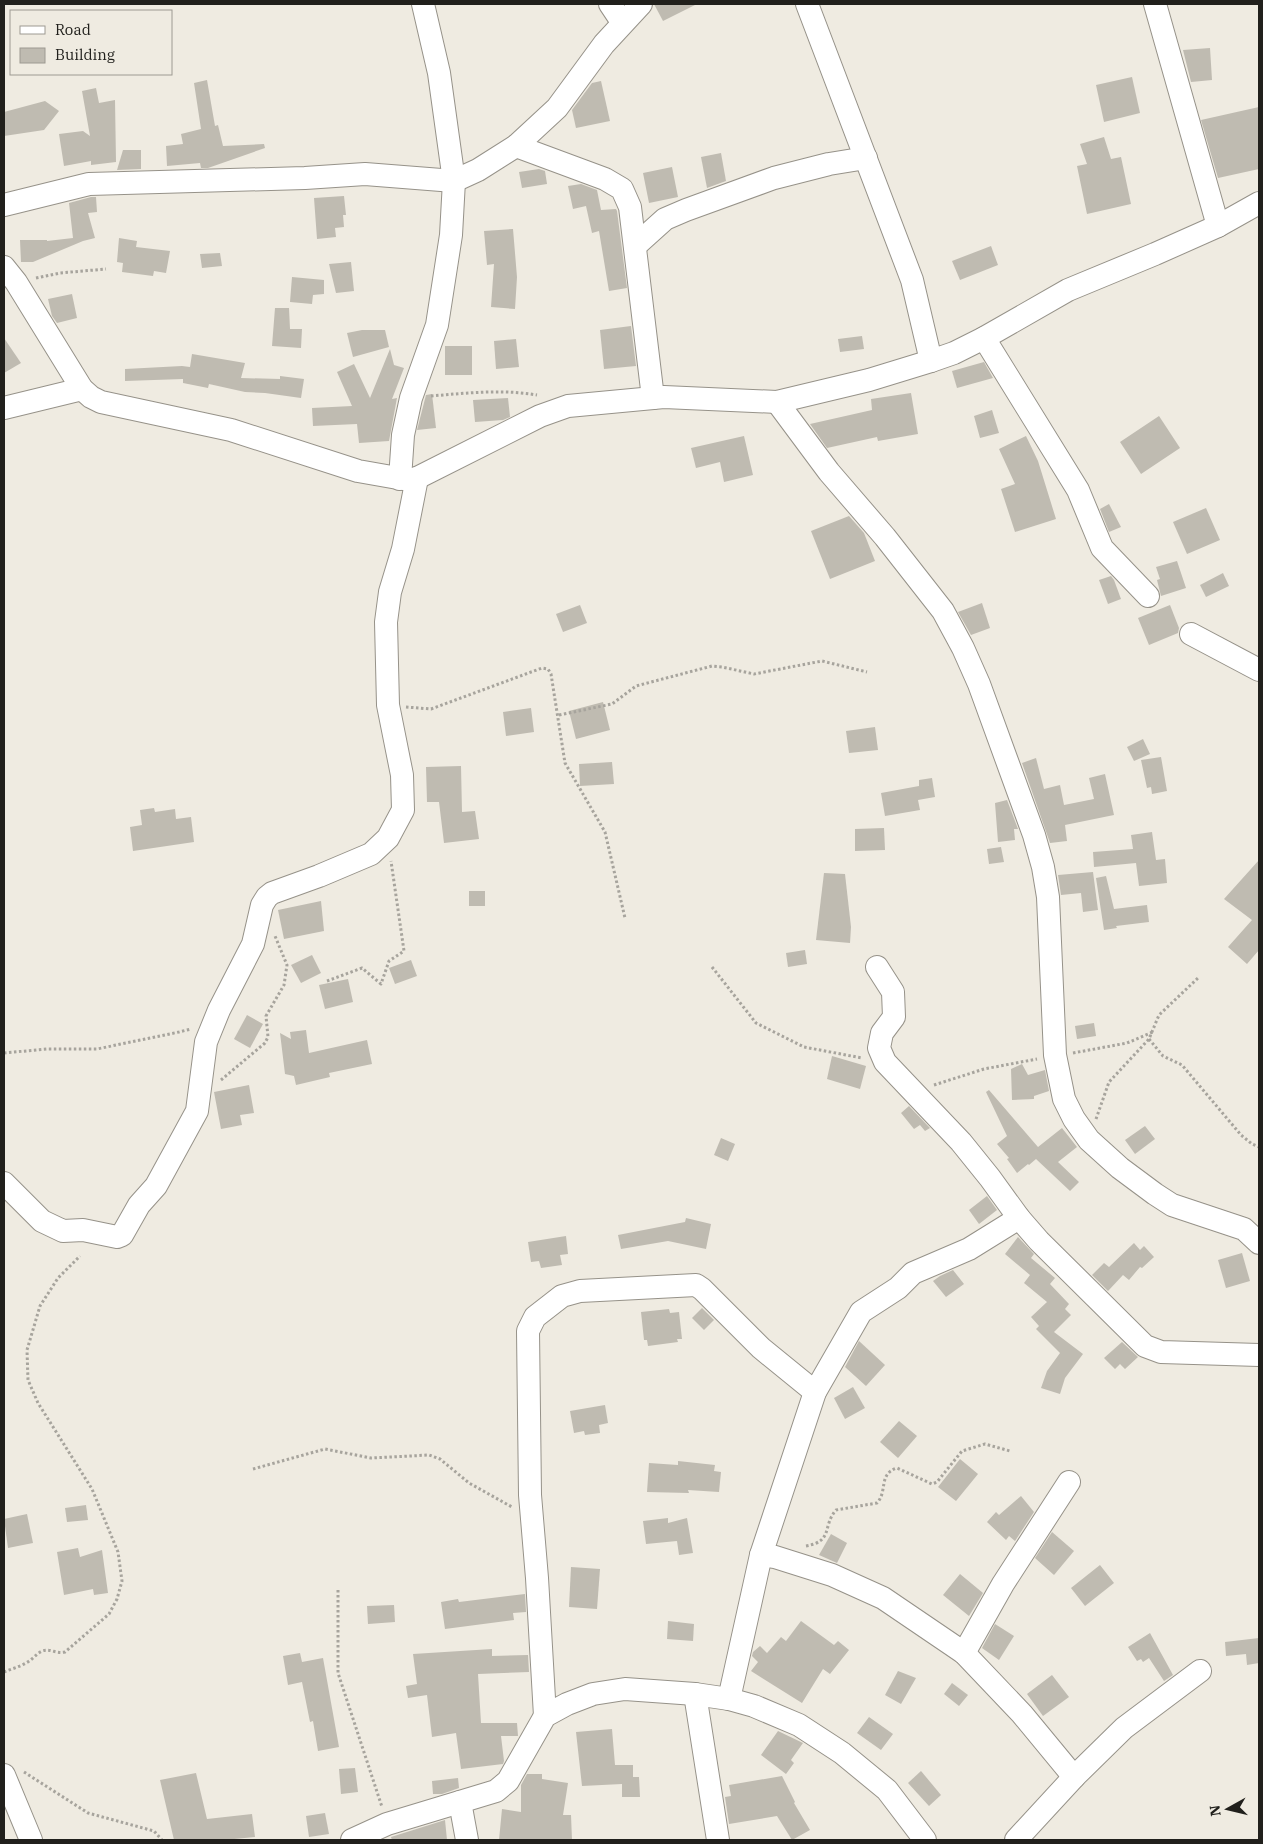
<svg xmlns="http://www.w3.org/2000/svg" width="1263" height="1844" viewBox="0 0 1263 1844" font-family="'IBM Plex Serif',serif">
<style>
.building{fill:#bfbbb1}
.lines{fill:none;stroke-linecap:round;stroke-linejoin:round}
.minor-casing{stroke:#969289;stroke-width:24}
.path{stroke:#a7a49d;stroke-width:3;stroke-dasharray:2.5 2.5;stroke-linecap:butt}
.minor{stroke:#fff;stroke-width:22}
</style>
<rect width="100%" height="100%" fill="#efebe1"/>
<g class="building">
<polygon points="654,4 697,4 663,21"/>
<polygon points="1210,48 1212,80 1191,82 1183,50"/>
<polygon points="1132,77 1140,113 1104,122 1096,85"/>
<polygon points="207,80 215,126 218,125 223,146 264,144 265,148 208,168 201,168 200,163 167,166 166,146 183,144 181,134 201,129 194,83"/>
<polygon points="601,81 610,121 576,128 572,110 592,83"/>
<polygon points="96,88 99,103 115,100 116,162 91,165 91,161 64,166 59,134 83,131 90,136 82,91"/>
<polygon points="45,101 59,111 44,130 4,136 4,112"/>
<polygon points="1259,107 1259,169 1218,178 1201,120"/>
<polygon points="1104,137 1111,159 1121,157 1131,204 1087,214 1077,166 1087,164 1080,144"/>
<polygon points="123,150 141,150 141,169 117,170"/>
<polygon points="721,153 726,181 707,188 701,157"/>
<polygon points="672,167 678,197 649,203 643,173"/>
<polygon points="539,169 545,171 547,184 522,188 519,172"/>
<polygon points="581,184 597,190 601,210 616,209 617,211 627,288 609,291 599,231 592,233 586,206 573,209 568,186"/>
<polygon points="344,196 346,215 343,215 344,227 335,228 336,237 317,239 314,198"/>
<polygon points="91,197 96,197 97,212 88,213 95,238 83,241 33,262 21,262 20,240 47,240 47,241 73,238 69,203"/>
<polygon points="513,229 517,277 515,309 491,307 494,264 487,265 484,231"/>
<polygon points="119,238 137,241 136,247 170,251 166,273 154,271 153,276 122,272 123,263 117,262"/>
<polygon points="991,246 998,265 960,280 952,261"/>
<polygon points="220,253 222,266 202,268 200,254"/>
<polygon points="351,262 354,291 336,293 329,264"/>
<polygon points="292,277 324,280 324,294 313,295 312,304 290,302"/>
<polygon points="72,294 77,318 57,323 52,316 48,299"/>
<polygon points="275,308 289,308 290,329 302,329 301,348 272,346"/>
<polygon points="631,326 636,366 604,369 600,330"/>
<polygon points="362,330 385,330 389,347 353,357 347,333"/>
<polygon points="862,336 864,349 840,352 838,339"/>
<polygon points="4,338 21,363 4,373"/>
<polygon points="516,339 519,367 496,369 494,341"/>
<rect x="445" y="346" width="27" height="29"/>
<polygon points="390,349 394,365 404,368 392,399 397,398 389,441 359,443 357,424 313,426 312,408 352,406 337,372 354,364 370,398"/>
<polygon points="192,354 245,363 241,378 280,379 280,376 304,379 301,398 265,393 245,392 209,384 208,388 183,383 183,379 125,381 125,369 182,366 190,367"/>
<polygon points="984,362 993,378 957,388 952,371"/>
<polygon points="911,393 918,434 878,441 877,437 827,448 810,424 872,410 871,399"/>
<polygon points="432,394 436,428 417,430 426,395"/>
<polygon points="508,398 510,417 503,420 475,422 473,400"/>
<polygon points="992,410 999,433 980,438 974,416"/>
<polygon points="1159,416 1180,448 1141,474 1120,442"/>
<polygon points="744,436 753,475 724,482 720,462 696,468 691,448"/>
<polygon points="1026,436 1038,461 1056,519 1015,532 1001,489 1015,484 999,449"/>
<polygon points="1109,504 1121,527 1109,532 1100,509"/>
<polygon points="1206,508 1220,540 1187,554 1173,522"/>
<polygon points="849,516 864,533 875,561 830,579 811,531"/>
<polygon points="1177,561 1186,588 1161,596 1157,580 1160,579 1156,567"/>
<polygon points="1223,573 1229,586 1206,597 1200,585"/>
<polygon points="1111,576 1114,580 1121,599 1108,604 1099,580"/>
<polygon points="982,603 990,628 971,635 958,612"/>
<polygon points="580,605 587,623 563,632 556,614"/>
<polygon points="1170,605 1179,628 1178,633 1149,645 1138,618"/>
<polygon points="603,702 610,730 576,739 569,711"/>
<polygon points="531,708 534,732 506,736 503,712"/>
<polygon points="875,727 878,750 849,753 846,731"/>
<polygon points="1143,739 1150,754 1134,761 1127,747"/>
<polygon points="1161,757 1167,791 1152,794 1151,787 1147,788 1141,760"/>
<polygon points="1036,758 1044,789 1060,785 1064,805 1094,799 1089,778 1105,774 1114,815 1065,825 1067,841 1050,843 1022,763"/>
<polygon points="612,762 614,784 580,786 579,764"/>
<polygon points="461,766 462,812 475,811 479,839 444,843 439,802 427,802 426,767"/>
<polygon points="932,778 935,797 918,800 920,810 885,816 881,793 919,786 919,780"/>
<polygon points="1007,800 1018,829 1014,829 1015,840 998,842 995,803"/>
<polygon points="154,808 155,812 175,809 176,819 191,817 194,842 133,851 130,827 142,825 140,810"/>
<polygon points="884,828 885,850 855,851 855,829"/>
<polygon points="1152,832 1156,860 1165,859 1167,883 1139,886 1136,863 1094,867 1093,852 1133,849 1131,835"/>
<polygon points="1001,847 1004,862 989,864 987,849"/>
<polygon points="1259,860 1259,950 1247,964 1228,947 1252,920 1224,899"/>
<polygon points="1093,872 1098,910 1083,912 1081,893 1061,895 1058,875"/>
<polygon points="824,873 845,874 851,927 850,943 816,940"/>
<polygon points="1106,876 1114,909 1147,905 1149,922 1116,926 1117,928 1104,930 1096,878"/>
<rect x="469" y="891" width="16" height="15"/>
<polygon points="321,901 324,931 284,939 278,910"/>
<polygon points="805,950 807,964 788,967 786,953"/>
<polygon points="312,955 321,973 301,983 291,965"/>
<polygon points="411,960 417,976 395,984 389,968"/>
<polygon points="348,979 353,1002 325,1009 319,985"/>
<polygon points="247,1015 263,1024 250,1048 234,1039"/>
<polygon points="1094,1023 1096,1036 1077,1039 1075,1026"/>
<polygon points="306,1030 309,1053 367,1040 372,1064 329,1073 330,1077 296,1085 294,1076 285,1074 280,1033 291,1039 290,1032"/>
<polygon points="832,1056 866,1066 860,1089 827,1079"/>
<polygon points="1022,1064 1028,1075 1045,1070 1049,1091 1034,1096 1034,1099 1012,1100 1011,1069"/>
<polygon points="249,1085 254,1113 240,1115 242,1125 221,1129 214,1092"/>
<polygon points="989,1090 1038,1147 1062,1128 1077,1147 1058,1162 1079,1182 1070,1191 1036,1159 1029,1165 1028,1164 1017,1173 1007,1159 1009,1158 997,1144 1007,1136 986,1092"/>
<polygon points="909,1106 930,1128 925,1131 920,1125 914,1129 901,1113"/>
<polygon points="1145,1126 1155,1139 1135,1154 1125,1140"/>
<polygon points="721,1138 735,1144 728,1161 714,1155"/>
<polygon points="987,1196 997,1210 979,1224 969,1210"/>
<polygon points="686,1218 711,1224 706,1249 668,1241 621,1249 618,1235 685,1222"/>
<polygon points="566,1236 568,1254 560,1255 562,1265 541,1268 539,1261 531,1262 528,1242"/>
<polygon points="1018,1237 1034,1254 1031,1258 1055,1278 1050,1284 1069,1304 1065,1309 1071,1315 1054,1332 1083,1354 1065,1378 1060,1394 1041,1388 1047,1371 1060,1353 1036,1329 1039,1326 1031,1317 1047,1302 1024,1283 1030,1275 1005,1254"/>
<polygon points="1134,1243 1140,1250 1144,1246 1154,1257 1142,1268 1140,1267 1129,1280 1123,1275 1108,1291 1092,1275 1104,1263 1109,1267"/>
<polygon points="1242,1253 1250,1281 1226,1288 1218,1260"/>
<polygon points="953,1270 964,1284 946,1297 933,1281 940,1276"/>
<polygon points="702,1308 714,1320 704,1330 692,1318"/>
<polygon points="669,1309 670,1313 679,1312 682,1339 677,1339 678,1342 648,1346 647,1340 644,1340 641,1312"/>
<polygon points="859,1341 885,1365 866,1386 845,1367"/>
<polygon points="1122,1342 1138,1357 1125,1369 1120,1364 1115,1369 1104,1358"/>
<polygon points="853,1387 865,1408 845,1419 834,1398"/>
<polygon points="605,1405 608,1423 599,1425 600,1433 585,1435 584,1431 574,1433 570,1411"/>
<polygon points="899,1421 917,1436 898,1458 880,1442"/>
<polygon points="960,1459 978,1474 956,1501 938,1487"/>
<polygon points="678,1461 715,1465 714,1471 721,1472 719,1492 688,1490 689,1493 647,1492 649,1463 678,1465"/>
<polygon points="1021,1496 1034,1512 1015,1541 1009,1536 1006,1540 987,1522 996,1512 999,1515"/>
<polygon points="86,1505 88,1520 67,1522 65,1508"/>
<polygon points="27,1514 33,1543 8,1548 4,1519"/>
<polygon points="668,1518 668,1523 687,1518 693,1553 679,1555 677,1541 646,1544 643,1521"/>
<polygon points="1052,1532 1074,1551 1054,1575 1035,1558"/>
<polygon points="831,1534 847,1543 837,1563 819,1555"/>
<polygon points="78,1548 80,1557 102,1550 108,1593 94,1595 93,1589 64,1595 57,1552"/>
<polygon points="1100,1565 1114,1583 1085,1606 1071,1588"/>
<polygon points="571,1567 600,1569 597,1609 569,1607"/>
<polygon points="960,1574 983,1593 969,1616 943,1595"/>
<polygon points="525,1594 526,1612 513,1613 514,1620 445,1629 441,1602 458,1599 459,1602"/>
<polygon points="394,1605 395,1622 368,1624 367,1606"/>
<polygon points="668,1621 694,1624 693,1641 667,1639"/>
<polygon points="801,1621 834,1645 838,1641 849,1650 830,1674 823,1669 802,1703 751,1671 758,1662 752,1656 753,1652 760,1646 767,1653 781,1637 786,1641"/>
<polygon points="995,1624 1014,1636 999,1660 982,1648"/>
<polygon points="1150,1633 1173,1675 1164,1681 1149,1658 1143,1662 1141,1659 1137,1661 1128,1647"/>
<polygon points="1259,1638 1259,1663 1247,1665 1246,1654 1226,1656 1225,1642"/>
<polygon points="492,1649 492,1656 528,1655 529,1672 478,1674 481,1723 517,1723 518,1736 501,1736 504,1761 503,1764 461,1769 456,1733 432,1737 427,1695 408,1698 406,1686 417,1684 413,1654"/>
<polygon points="300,1653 302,1662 323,1658 339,1747 318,1751 313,1721 310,1722 302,1682 288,1685 283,1656"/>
<polygon points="898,1671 916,1678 901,1704 885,1695"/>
<polygon points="1052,1675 1069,1697 1043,1716 1027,1694"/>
<polygon points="952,1683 968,1695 959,1706 944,1694"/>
<polygon points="869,1717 893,1734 881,1750 857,1733"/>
<polygon points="612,1729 615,1765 633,1765 633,1777 639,1777 640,1797 622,1797 622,1784 582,1786 576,1732"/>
<polygon points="778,1731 803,1743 791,1760 794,1763 786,1774 761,1755"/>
<polygon points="355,1768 358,1792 341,1794 339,1769"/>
<polygon points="921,1771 941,1795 929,1806 908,1783"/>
<polygon points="196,1773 207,1819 252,1814 255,1837 224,1840 174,1840 160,1780"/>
<polygon points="527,1774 542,1774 542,1779 568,1783 563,1815 571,1815 572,1840 499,1840 502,1809 521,1812 521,1785"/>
<polygon points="782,1776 795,1802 794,1803 810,1830 792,1840 777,1816 729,1824 725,1797 731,1796 729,1785"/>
<polygon points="458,1778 459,1788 442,1794 433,1794 432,1781"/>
<polygon points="325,1813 329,1834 309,1837 306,1816"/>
<polygon points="445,1820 447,1840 392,1840 391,1837"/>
</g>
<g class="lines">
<defs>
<g id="minor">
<polyline points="610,4 622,22"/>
<polyline points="807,4 912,280 931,361"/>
<polyline points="1155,4 1218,226"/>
<polyline points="516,146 605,179 622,189 630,207 653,398"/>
<polyline points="4,205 89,184 305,178 365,174 454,181 478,170 516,146 557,108 604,44 641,4"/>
<polyline points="635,246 665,219 686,210 774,178 829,164 866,158"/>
<polyline points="4,267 16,282 82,389 91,397 101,402 231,430 358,471 409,480 417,478 540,416 568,406 664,397 777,402 869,380 931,361 954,353 984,338 1068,290 1155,254 1218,226 1259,203"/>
<polyline points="984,338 1078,490 1102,548 1148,596"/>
<polyline points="777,402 829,472 885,537 943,611 963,648 979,684 1034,835 1043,867 1048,897 1055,1055 1064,1099 1074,1119 1089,1140 1120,1168 1155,1194 1172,1205 1244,1229 1259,1243"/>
<polyline points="4,408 82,389"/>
<polyline points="400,479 403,435 411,398 437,325 451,235 454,181 439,73 423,4"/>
<polyline points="1191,634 1259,670"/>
<polyline points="877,967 893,992 894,1017 882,1033 879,1048 885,1062 961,1142 990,1178 1019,1218 1039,1241 1145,1346 1161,1352 1259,1355"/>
<polyline points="4,1183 42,1221 63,1231 83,1230 117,1237 122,1235 139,1205 156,1186 197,1111 206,1042 219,1010 253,944 262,905 267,897 272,893 319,876 371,854 388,838 403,810 402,775 388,705 386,622 390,592 403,549 417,478"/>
<polyline points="761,1555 775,1557 832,1575 883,1598 964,1653 1022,1714 1074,1777"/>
<polyline points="964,1653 1003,1584 1069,1482"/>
<polyline points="695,1694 718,1840"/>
<polyline points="729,1699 761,1555 815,1392 861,1312 898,1288 913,1273 969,1249 1019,1218"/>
<polyline points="545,1716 537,1578 530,1495 528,1331 535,1317 562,1296 580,1291 696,1285 702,1289 761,1348 815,1392"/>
<polyline points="4,1775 31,1840"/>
<polyline points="460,1802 467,1840"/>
<polyline points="352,1840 387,1824 496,1791 508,1781 545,1716 567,1704 593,1694 625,1689 695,1694 729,1699 754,1706 799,1725 842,1753 887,1790 925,1840"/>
<polyline points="1016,1840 1074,1777 1124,1728 1200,1671"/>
</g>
</defs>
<use href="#minor" class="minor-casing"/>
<g class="path">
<polyline points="36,278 60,273 106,269"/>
<path d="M431,396C467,393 502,389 537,395"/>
<polyline points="406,707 431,709 542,668 548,669 551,674 565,763 605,832 625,918"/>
<polyline points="559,715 612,704 636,686 712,666 722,667 754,674 822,661 867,672"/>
<polyline points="712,967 756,1023 804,1047 862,1058"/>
<polyline points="327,981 362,968 381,984 389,961 404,951 391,861"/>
<polyline points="1149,1039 1163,1056 1182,1065 1241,1135 1252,1144 1259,1147"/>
<polyline points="4,1053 47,1049 97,1049 179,1032 191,1029"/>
<polyline points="1073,1053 1127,1043 1153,1032"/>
<polyline points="221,1080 265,1043 268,1037 266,1016 284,985 287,965 275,936"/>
<polyline points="934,1085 984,1069 1037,1059"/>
<polyline points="1096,1119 1109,1082 1149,1039 1159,1015 1198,978"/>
<polyline points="253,1469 325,1449 371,1458 429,1455 440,1459 469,1483 512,1507"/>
<path d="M806,1546C834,1541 822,1526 836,1510L877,1503C888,1491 878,1474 897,1468L932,1484L937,1482L962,1451L985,1444L1010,1451"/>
<polyline points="338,1590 338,1673 382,1807"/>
<path d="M4,1672C11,1669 19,1667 26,1663C32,1660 36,1654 42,1651C50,1648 56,1654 65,1652L109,1614L117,1599L122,1581L118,1552L92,1489L38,1403L28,1380L27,1350L40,1306L58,1278L80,1256"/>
<polyline points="24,1772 88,1813 154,1831 162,1840"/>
</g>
<use href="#minor" class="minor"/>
</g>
<rect width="1263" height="1844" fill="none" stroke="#21201c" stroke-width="10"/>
<rect x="10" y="10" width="162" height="65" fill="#efebe1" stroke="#9d9a92"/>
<rect x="20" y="26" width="25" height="8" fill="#ffffff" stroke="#9d9a92"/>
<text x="55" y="35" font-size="15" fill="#21201c">Road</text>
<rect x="20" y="48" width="25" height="15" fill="#bfbbb1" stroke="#9d9a92"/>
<text x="55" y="60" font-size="15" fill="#21201c">Building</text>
<g transform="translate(1228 1809) rotate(262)" stroke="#efebe1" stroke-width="4" paint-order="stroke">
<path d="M0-4L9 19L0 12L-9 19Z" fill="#21201c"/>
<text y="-8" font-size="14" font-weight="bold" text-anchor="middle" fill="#21201c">N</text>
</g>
</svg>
